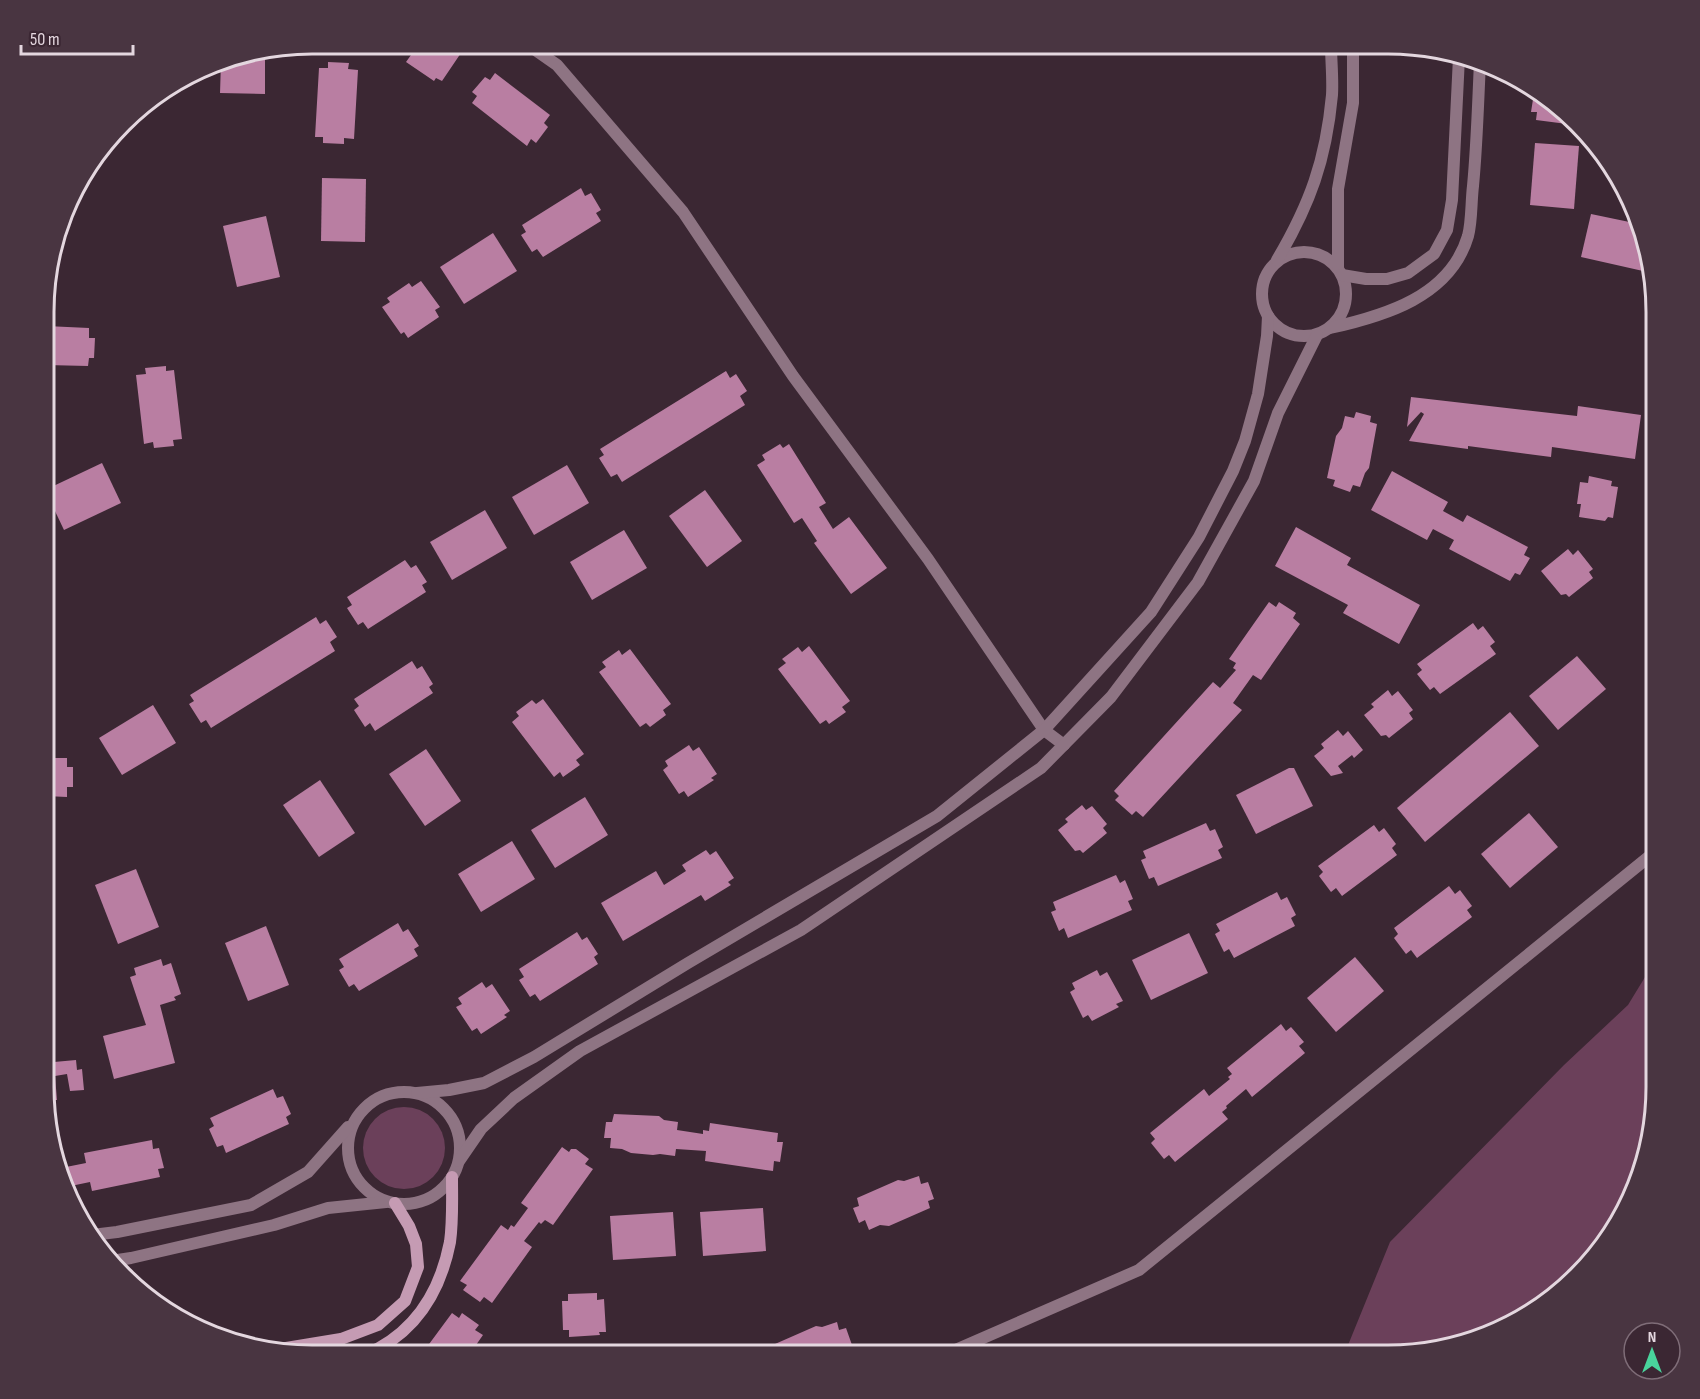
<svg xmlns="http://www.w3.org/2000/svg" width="1700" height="1399" viewBox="0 0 1700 1399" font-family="'Sofia Sans Condensed',sans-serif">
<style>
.green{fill:#6b405a}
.building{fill:#b97ea2}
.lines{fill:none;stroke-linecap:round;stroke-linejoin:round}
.minor{stroke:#8e7483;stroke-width:12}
.tertiary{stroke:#8e7483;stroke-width:12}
.secondary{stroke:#c59bb3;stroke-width:12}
.rim{fill:none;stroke:#e4d7df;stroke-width:3}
</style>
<rect width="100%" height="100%" fill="#3b2733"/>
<g class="green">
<polygon points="1656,959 1656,1105 1629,1205 1578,1277 1491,1335 1388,1355 1344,1355 1390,1242 1564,1065 1628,1005"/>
<circle cx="404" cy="1148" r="41"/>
</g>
<g class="building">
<polygon points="413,44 453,44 463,50 442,81 436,78 434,81 406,62 411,55 407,53"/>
<polygon points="265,51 265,94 220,93 221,61 226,58"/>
<polygon points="328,62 349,63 348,69 358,70 354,139 344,138 344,144 323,143 323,137 315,137 319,68 328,68"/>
<polygon points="495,73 550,115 544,123 548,127 536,143 531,139 527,146 472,103 477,96 472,92 485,77 490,80"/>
<polygon points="1534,93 1565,113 1567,124 1536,120 1537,112 1531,112"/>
<polygon points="1535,143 1579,146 1574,209 1530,205"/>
<polygon points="322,178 366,179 365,242 321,241"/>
<polygon points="581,188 585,196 591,193 601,210 596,213 601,221 543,257 537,249 532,252 521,235 526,232 522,225"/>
<polygon points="1591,214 1639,224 1646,259 1643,271 1581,257"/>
<polygon points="266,216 280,277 237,287 223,226"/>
<polygon points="493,233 517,271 464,304 440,267"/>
<polygon points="421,281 440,307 435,310 439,317 408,338 404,332 401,334 382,307 390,302 387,298 409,283 412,287"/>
<polygon points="46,326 89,328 89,338 95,338 94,358 89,358 88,366 46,365"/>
<polygon points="166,366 166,371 174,370 182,439 173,440 174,446 154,448 153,442 144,444 136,375 146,374 145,368"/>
<polygon points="726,371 730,378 736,374 747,391 740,396 745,405 622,482 617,474 611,477 599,458 604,455 600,449"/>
<polygon points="1411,397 1577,416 1578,406 1641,415 1635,459 1552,447 1551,457 1468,446 1468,449 1409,441 1424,414 1421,412 1407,427"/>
<polygon points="1356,412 1371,416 1370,422 1377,424 1369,468 1365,473 1360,487 1353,485 1350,492 1333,486 1335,480 1327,478 1336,436 1342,428 1345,416 1354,418"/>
<polygon points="780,444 783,448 789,444 826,503 819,507 833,529 849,517 887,568 851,594 814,543 817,541 802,518 794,523 757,465 765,460 762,455"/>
<polygon points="102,463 121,503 64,530 45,490"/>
<polygon points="567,465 589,503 534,535 512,497"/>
<polygon points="1392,471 1448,502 1443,511 1463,522 1467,515 1528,547 1524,555 1530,558 1520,575 1515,573 1510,581 1449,549 1454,540 1433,529 1427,540 1371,510"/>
<polygon points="1589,476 1612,481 1611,486 1618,487 1613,518 1608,517 1605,521 1579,517 1581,504 1577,504 1580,482 1588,483"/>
<polygon points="705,490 742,541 707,567 669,516"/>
<polygon points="485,510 507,548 452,580 430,542"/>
<polygon points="1296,527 1351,558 1347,565 1420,605 1399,644 1343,613 1348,605 1275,566"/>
<polygon points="624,530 647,568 592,600 570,562"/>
<polygon points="1568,549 1573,555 1578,550 1593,569 1589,572 1593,578 1569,597 1566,594 1561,595 1541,571"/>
<polygon points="405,560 411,568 416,565 427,582 422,585 426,592 368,629 363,622 358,625 347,608 352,605 347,597"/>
<polygon points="1269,602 1276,607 1279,602 1296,613 1293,618 1300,624 1261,680 1253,675 1233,703 1242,710 1143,817 1136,811 1132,815 1115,800 1119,796 1114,791 1213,682 1220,688 1236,670 1233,668 1236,663 1229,659"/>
<polygon points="316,617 320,624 326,620 337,637 330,642 335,651 211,728 206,720 201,723 189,704 194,701 190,695"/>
<polygon points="1473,623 1478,630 1483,626 1495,642 1490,646 1496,654 1440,694 1434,687 1430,690 1417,674 1422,670 1417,664"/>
<polygon points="809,646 850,701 842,707 846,712 829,724 826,720 820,724 778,669 786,663 782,659 798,647 802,652"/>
<polygon points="630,649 671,704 663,710 666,715 650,727 646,723 640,727 599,672 606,667 602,662 619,650 622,655"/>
<polygon points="1577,656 1606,689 1558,730 1529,696"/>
<polygon points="412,661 417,669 422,666 433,684 429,687 433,693 375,731 370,723 365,727 354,710 359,706 354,699"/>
<polygon points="1388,690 1392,696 1398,691 1413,710 1409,713 1413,719 1389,738 1386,735 1381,736 1364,715 1374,707 1371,704"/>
<polygon points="543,699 584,754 576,760 580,765 563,777 560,772 554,777 512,722 519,716 516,712 532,700 536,704"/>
<polygon points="153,705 176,743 122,775 99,738"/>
<polygon points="1510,712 1539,746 1425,842 1397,808"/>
<polygon points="1338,730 1343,736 1348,731 1363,750 1354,758 1352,755 1338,766 1343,773 1331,776 1314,756 1324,748 1321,744"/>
<polygon points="689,745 693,751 699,747 717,774 711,778 714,780 688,797 684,791 679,794 663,770 668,766 665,761"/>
<polygon points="426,749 461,801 425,826 389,774"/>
<polygon points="45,758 67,758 67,767 73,767 73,787 67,787 67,797 45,796"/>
<polygon points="1289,768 1294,768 1313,806 1256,834 1236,795"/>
<polygon points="320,780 355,833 319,857 283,805"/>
<polygon points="585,797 608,835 555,868 531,830"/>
<polygon points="1082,805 1086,810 1092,806 1107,824 1103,828 1107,833 1083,853 1080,850 1075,851 1058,830 1068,822 1065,819"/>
<polygon points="1529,813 1558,847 1510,888 1481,854"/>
<polygon points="1206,823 1210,831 1215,829 1223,847 1218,850 1222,858 1158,886 1154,877 1149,879 1141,860 1146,858 1143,851"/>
<polygon points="1374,825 1379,832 1384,828 1396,844 1392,848 1397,855 1342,896 1336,888 1331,892 1319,876 1323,872 1318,866"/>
<polygon points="512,841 535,879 481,912 458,874"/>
<polygon points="706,850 710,855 716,851 734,878 728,882 731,885 705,901 701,895 623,941 601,903 656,871 664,885 686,871 682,865"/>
<polygon points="136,869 159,927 118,944 95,885"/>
<polygon points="1116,875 1120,883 1125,880 1133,899 1128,901 1132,910 1068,938 1064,928 1059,931 1051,912 1056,910 1053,902"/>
<polygon points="1449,886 1455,894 1460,890 1472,906 1467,910 1472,917 1417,958 1411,950 1406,954 1394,938 1398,934 1394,928"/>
<polygon points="1277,892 1281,900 1287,897 1296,915 1291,918 1295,926 1234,958 1229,949 1224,952 1215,934 1220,931 1216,924"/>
<polygon points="398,923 403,932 408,929 419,946 414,949 418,956 359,991 354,984 349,987 339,970 344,967 339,959"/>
<polygon points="266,926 289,985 248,1001 225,943"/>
<polygon points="577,932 582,940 587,937 598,954 594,957 598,964 540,1001 535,994 530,997 519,980 524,977 519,969"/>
<polygon points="1189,933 1208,973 1151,1000 1132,960"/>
<polygon points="1355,957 1384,991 1336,1032 1307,998"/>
<polygon points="161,959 163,966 171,963 181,994 174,997 176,1000 160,1005 175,1063 114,1079 103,1036 146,1025 130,977 136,975 134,968"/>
<polygon points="1097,970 1100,976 1107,972 1123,1001 1116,1004 1119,1007 1092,1021 1088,1015 1083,1018 1070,992 1075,989 1072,983"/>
<polygon points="482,982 486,988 492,984 510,1011 504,1015 507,1017 481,1034 477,1028 472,1031 456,1007 462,1004 458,998"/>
<polygon points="1281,1024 1286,1031 1291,1027 1304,1042 1299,1046 1305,1053 1252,1097 1246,1089 1226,1106 1227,1108 1222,1112 1228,1119 1175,1162 1169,1155 1164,1159 1151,1143 1155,1139 1150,1133 1204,1089 1209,1096 1230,1079 1228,1077 1232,1074 1227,1068"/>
<polygon points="53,1047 54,1062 76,1060 77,1070 82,1069 84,1090 70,1091 67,1074 55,1076 57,1100 44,1100 44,1048"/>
<polygon points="273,1089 277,1098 283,1096 291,1114 286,1117 289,1124 226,1153 223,1145 217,1147 209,1129 214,1126 210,1118"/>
<polygon points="614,1114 659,1116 664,1120 678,1122 677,1130 703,1134 703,1130 709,1131 710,1123 778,1133 777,1142 783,1142 780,1162 774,1161 773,1171 705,1161 706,1151 676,1149 675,1156 660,1154 653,1155 631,1153 622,1149 610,1148 611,1138 604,1138 606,1122 612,1122"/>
<polygon points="152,1140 153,1149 159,1148 164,1168 158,1169 160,1177 92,1191 90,1182 66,1187 61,1168 86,1163 84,1153"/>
<polygon points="562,1147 569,1152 571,1149 576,1149 589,1159 585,1164 593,1169 553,1225 545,1220 541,1224 539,1222 524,1241 532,1247 492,1303 484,1297 480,1302 463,1290 467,1285 460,1281 501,1225 508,1230 511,1225 514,1227 528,1208 521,1203"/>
<polygon points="919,1176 921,1184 928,1182 934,1199 928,1201 930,1208 889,1226 880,1225 869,1230 865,1220 859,1223 853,1208 859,1206 857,1198 898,1180 904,1181"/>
<polygon points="763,1208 766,1251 703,1256 700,1212"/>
<polygon points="673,1212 676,1256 613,1260 610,1216"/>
<polygon points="597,1293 597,1300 604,1299 606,1332 599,1332 600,1335 569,1337 569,1330 563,1330 562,1301 568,1301 568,1294"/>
<polygon points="452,1313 459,1318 462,1313 479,1325 475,1330 483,1335 469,1355 421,1355"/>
<polygon points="837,1322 839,1330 846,1328 852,1345 846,1347 848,1355 778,1355 775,1344 816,1326 822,1327"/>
</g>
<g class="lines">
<g class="minor">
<polyline points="527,44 557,65 683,212 793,376 928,559 1044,730 1064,745"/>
<polyline points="944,1355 1139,1270 1656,851"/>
</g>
<g class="tertiary">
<circle cx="1304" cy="294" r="42"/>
<path d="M1277,260C1310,204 1326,160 1332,95C1333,78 1331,61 1331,44"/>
<polyline points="1338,267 1338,189 1353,103 1353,44"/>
<polyline points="1342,275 1366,279 1387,279 1408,273 1434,254 1447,230 1452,200 1459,57"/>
<path d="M1330,328C1384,316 1450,297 1468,236C1472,221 1471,202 1473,186C1477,144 1478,103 1480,62"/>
<circle cx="404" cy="1148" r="56"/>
<polyline points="417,1093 449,1090 484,1083 534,1057 688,963 937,816 1044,730 1151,612 1199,537 1233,471 1245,441 1258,394 1267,336 1268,316"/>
<polyline points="459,1161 481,1129 514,1098 580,1051 801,930 1041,768 1111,697 1198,582 1254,481 1278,413 1317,335"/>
<polyline points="92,1235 117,1232 251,1205 308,1172 348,1127"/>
<polyline points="111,1261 131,1258 274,1225 328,1208 386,1202"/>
</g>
<g class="secondary">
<polyline points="274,1350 341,1339 378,1325 405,1301 418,1267 416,1244 409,1226 395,1203"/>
<path d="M365,1355C414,1334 440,1293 450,1242C453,1221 452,1198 452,1177"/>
</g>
</g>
<path d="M0 0H1700V1399H0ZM312 54H1388A258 258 0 0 1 1646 312V1087A258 258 0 0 1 1388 1345H312A258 258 0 0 1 54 1087V312A258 258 0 0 1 312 54Z" fill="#493541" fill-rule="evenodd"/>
<path class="rim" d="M312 54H1388A258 258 0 0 1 1646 312V1087A258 258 0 0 1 1388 1345H312A258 258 0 0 1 54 1087V312A258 258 0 0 1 312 54Z"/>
<g transform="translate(1652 1351)"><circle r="28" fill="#3b2733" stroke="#7f6d78" stroke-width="1.5"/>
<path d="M0-4.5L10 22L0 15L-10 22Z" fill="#49d49c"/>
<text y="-9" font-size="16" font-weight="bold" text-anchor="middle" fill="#e4d7df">N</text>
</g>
<path d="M21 45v9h112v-9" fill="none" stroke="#e4d7df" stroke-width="3"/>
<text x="30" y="45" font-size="18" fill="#e4d7df" stroke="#3b2733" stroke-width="4.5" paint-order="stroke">50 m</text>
</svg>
